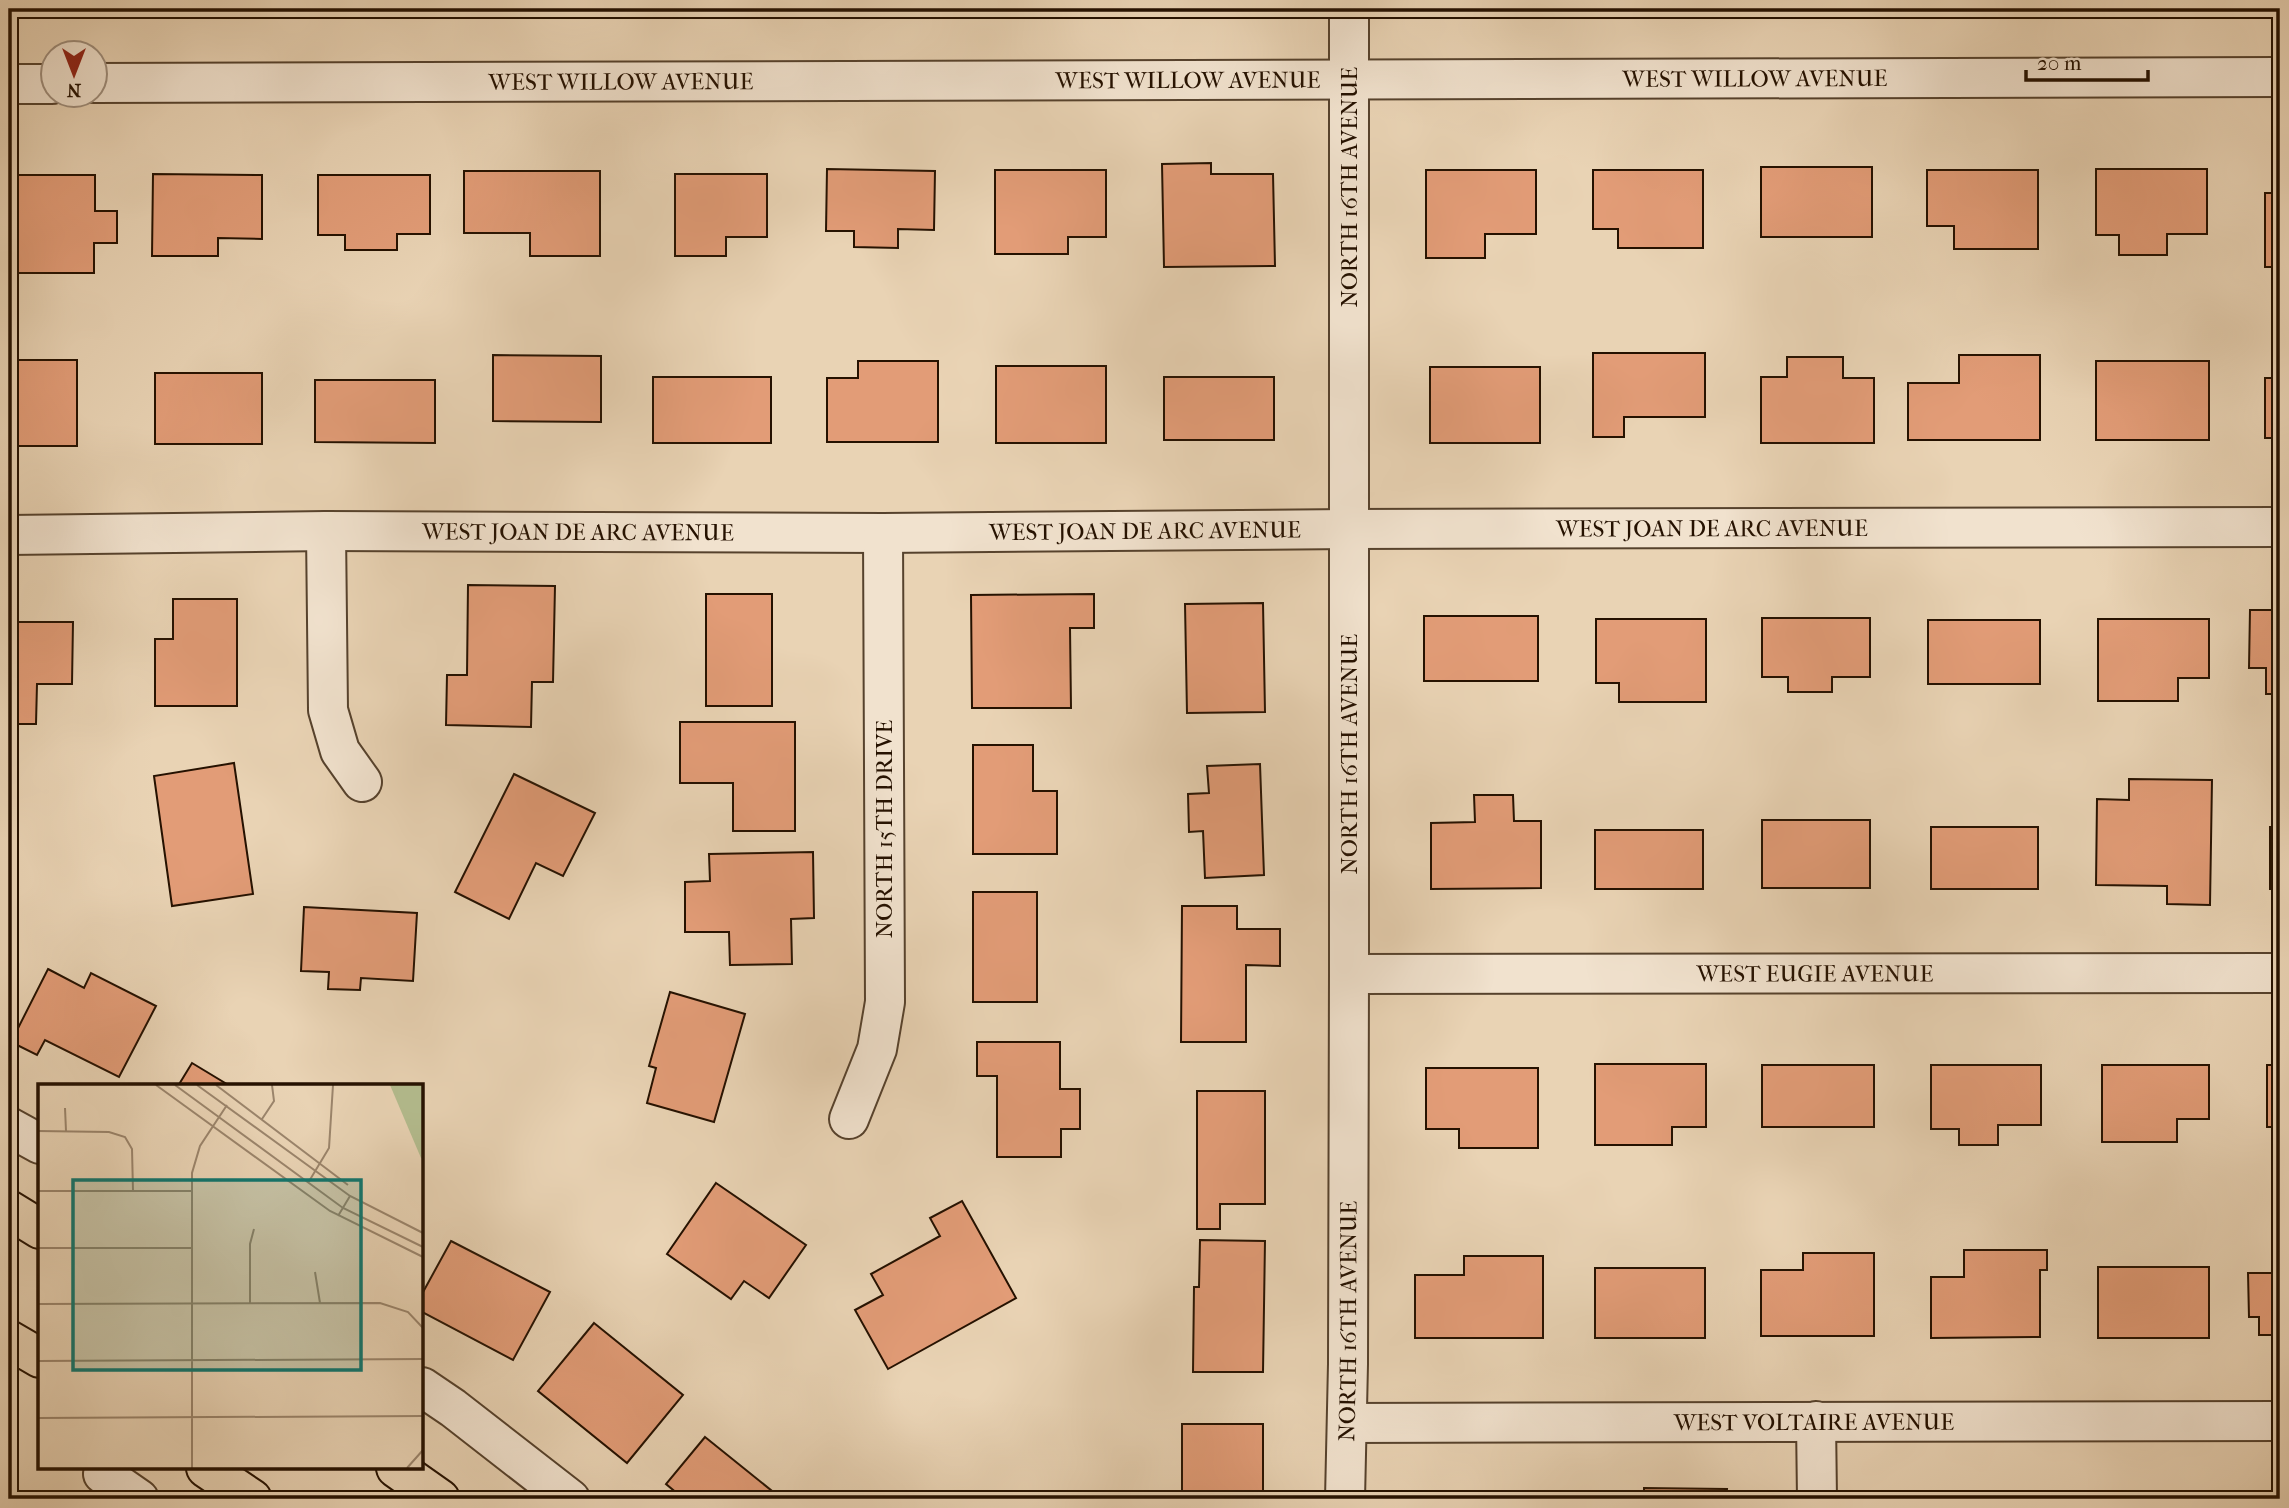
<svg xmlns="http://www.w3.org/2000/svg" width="2289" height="1508" viewBox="0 0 2289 1508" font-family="'IM FELL French Canon',serif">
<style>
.building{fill:#e29c77;stroke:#251100;stroke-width:2}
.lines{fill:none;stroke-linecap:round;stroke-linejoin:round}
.minor-casing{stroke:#56422d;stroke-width:42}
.major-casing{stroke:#251100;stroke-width:42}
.minor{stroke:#f1e2ce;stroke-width:38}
.major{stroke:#e9d3b4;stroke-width:38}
.labels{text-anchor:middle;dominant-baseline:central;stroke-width:6;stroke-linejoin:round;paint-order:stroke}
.street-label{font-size:23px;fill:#251100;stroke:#f1e2ce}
.inset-road{fill:none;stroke:#9b856c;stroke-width:2}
.view{fill:#0f766e;fill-opacity:0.15;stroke:#0f766e;stroke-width:3.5}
.inset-edge{fill:none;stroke:#251100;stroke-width:3.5}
</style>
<rect width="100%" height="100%" fill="#e9d3b4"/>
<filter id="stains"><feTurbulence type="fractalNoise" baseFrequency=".00286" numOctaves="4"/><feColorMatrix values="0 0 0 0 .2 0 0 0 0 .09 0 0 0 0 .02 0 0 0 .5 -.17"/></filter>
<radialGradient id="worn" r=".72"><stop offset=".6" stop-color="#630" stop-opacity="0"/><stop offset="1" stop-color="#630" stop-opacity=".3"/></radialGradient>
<g class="building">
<rect x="249" y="9" width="52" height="4"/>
<polygon points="1211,163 1211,174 1273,174 1275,266 1164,267 1162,164"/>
<rect x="1761" y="167" width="111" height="70"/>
<polygon points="827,169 935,171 934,230 898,229 898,248 854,247 854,231 826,231"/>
<polygon points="2096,169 2207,169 2207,234 2167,234 2167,255 2119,255 2119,235 2096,235"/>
<polygon points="995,170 1106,170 1106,237 1068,237 1068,254 995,254"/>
<polygon points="1426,170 1536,170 1536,234 1485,234 1485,258 1426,258"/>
<polygon points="1593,170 1703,170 1703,248 1618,248 1618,229 1593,229"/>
<polygon points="1927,170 2038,170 2038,249 1954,249 1954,226 1927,226"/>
<polygon points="464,171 600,171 600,256 530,256 530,233 464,233"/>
<polygon points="153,174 262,175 262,239 218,238 218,256 152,256"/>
<polygon points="675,174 767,174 767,237 726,237 726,256 675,256"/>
<polygon points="9,175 95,175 95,211 117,211 117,243 94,243 94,273 9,273"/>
<polygon points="318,175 430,175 430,234 397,234 397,250 345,250 345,235 318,235"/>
<rect x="2265" y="193" width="15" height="74"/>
<polygon points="1593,353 1705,353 1705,417 1624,417 1624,437 1593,437"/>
<polygon points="493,355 601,356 601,422 493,421"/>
<polygon points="1959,355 2040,355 2040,440 1908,440 1908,383 1959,383"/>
<polygon points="1787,357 1843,357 1843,378 1874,378 1874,443 1761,443 1761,377 1787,377"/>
<rect x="9" y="360" width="68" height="86"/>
<polygon points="858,361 938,361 938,442 827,442 827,378 858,378"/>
<rect x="2096" y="361" width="113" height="79"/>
<rect x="996" y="366" width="110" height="77"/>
<rect x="1430" y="367" width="110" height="76"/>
<rect x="155" y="373" width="107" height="71"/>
<rect x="653" y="377" width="118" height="66"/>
<rect x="1164" y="377" width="110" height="63"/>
<rect x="2265" y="378" width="15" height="60"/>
<polygon points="315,380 435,380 435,443 315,442"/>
<polygon points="468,585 555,586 553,682 532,682 531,727 446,725 447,675 467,675"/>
<rect x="706" y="594" width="66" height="112"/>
<polygon points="1094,594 1094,628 1070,628 1071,708 972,708 971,595"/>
<polygon points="173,599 237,599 237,706 155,706 155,639 173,639"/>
<polygon points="1263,603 1265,712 1187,713 1185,604"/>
<polygon points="2250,610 2280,610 2280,694 2266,694 2266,668 2249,668"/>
<rect x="1424" y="616" width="114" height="65"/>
<polygon points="1762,618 1870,618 1870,677 1832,677 1832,692 1788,692 1788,677 1762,677"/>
<polygon points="1596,619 1706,619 1706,702 1619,702 1619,683 1596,683"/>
<polygon points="2098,619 2209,619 2209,678 2178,678 2178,701 2098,701"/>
<rect x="1928" y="620" width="112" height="64"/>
<polygon points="9,622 73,622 72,684 37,684 36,724 9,724"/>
<polygon points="680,722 795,722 795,831 733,831 733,783 680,783"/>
<polygon points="973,745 1033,745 1033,791 1057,791 1057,854 973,854"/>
<polygon points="234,763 253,894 172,906 154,776"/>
<polygon points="1260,764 1264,875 1205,878 1203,831 1189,832 1188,794 1209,793 1207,766"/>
<polygon points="514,774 595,813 563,876 536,863 509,919 455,892"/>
<polygon points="2129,779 2212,780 2210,905 2167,904 2167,886 2096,885 2097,799 2129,800"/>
<polygon points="1474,795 1513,795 1514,821 1541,821 1541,888 1431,889 1431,823 1475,822"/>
<rect x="1762" y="820" width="108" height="68"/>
<rect x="1931" y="827" width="107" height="62"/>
<rect x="2270" y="827" width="10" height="62"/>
<rect x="1595" y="830" width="108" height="59"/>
<polygon points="813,852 814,918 791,919 792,964 730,965 729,932 685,932 685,882 710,881 709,854"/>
<rect x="973" y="892" width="64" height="110"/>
<polygon points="1182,906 1237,906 1237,929 1280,929 1280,966 1246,965 1246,1042 1181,1042"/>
<polygon points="304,907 417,913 413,981 361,978 360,990 328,989 329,972 301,971"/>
<polygon points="48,969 84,988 91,973 156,1006 119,1077 45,1040 37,1055 11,1042"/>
<polygon points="670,992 745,1014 714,1122 647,1103 656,1068 649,1066"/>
<polygon points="977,1042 1060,1042 1060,1089 1080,1089 1080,1129 1061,1129 1061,1157 997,1157 997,1076 977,1076"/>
<polygon points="192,1063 230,1086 178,1086"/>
<polygon points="1595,1064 1706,1064 1706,1127 1672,1127 1672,1145 1595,1145"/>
<rect x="1762" y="1065" width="112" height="62"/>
<polygon points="1931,1065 2041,1065 2041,1125 1998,1125 1998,1145 1959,1145 1959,1129 1931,1129"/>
<polygon points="2102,1065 2209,1065 2209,1119 2177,1119 2177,1142 2102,1142"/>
<rect x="2267" y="1065" width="13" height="62"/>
<polygon points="1426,1068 1538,1068 1538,1148 1459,1148 1459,1129 1426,1129"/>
<polygon points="1197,1091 1265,1091 1265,1204 1220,1204 1220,1229 1197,1229"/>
<polygon points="716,1183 806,1245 769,1298 744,1281 731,1299 667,1254"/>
<polygon points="962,1201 1016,1298 888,1369 855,1310 883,1295 871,1274 940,1236 930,1218"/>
<polygon points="1200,1240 1265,1241 1263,1372 1193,1372 1194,1287 1199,1287"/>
<polygon points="451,1241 550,1292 513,1360 422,1312 422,1294"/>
<polygon points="1964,1250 2047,1250 2047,1270 2040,1270 2040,1337 1931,1338 1931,1277 1964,1277"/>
<polygon points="1803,1253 1874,1253 1874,1336 1761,1336 1761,1270 1803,1270"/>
<polygon points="1464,1256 1543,1256 1543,1338 1415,1338 1415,1275 1464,1275"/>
<rect x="2098" y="1267" width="111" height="71"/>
<rect x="1595" y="1268" width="110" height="70"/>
<polygon points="2248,1273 2280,1273 2280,1335 2259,1335 2259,1317 2249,1317"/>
<polygon points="594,1323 683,1395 627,1463 538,1391"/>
<rect x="1182" y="1424" width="81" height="75"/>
<polygon points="705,1437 782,1499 684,1499 666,1484"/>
<polygon points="1644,1488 1727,1489 1726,1499 1644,1499"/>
<polygon points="1438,1491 1513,1494 1512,1499 1438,1499"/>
</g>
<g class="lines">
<defs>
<g id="minor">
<path id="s1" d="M94,83L2280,77"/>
<polyline points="9,84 52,84"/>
<polyline points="326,531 328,710 340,751 362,782"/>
<path id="s2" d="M9,535L326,531L883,533L1349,529L2280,527"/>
<path id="s3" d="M1349,974L2280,973"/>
<polyline points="849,1119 877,1049 885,1002 883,533"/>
<polyline points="9,1127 40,1144"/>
<polyline points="422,1387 453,1408 570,1499"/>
<polyline points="1816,1421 1817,1499"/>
<path id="s4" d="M1347,1423L2280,1421"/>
<polyline points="103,1474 139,1499"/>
<path id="s5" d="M1345,1499L1348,1364L1349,974V9"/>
</g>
<g id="major">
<polyline points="9,1210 40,1229"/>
<polyline points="9,1340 40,1358"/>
<polyline points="206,1468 252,1499"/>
<polyline points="396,1468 440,1499"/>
</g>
</defs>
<use href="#minor" class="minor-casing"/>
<use href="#major" class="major-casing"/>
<use href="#minor" class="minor"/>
<use href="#major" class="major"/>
</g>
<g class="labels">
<g class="street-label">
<text stroke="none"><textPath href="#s1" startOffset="1661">WEST WILLOW AVENUE</textPath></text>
<text stroke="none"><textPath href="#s1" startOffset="1094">WEST WILLOW AVENUE</textPath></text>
<text stroke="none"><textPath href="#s1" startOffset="527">WEST WILLOW AVENUE</textPath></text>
<text transform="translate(1349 187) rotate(-90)">NORTH 16TH AVENUE</text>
<text stroke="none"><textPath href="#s2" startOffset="1703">WEST JOAN DE ARC AVENUE</textPath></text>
<text stroke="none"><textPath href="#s2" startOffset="1136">WEST JOAN DE ARC AVENUE</textPath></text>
<text stroke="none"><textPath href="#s2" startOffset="569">WEST JOAN DE ARC AVENUE</textPath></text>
<text transform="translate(1349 754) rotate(-90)">NORTH 16TH AVENUE</text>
<text transform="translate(884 829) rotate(-90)">NORTH 15TH DRIVE</text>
<text stroke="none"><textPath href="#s3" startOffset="466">WEST EUGIE AVENUE</textPath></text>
<text stroke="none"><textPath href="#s5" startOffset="178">NORTH 16TH AVENUE</textPath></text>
<text stroke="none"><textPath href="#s4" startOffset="467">WEST VOLTAIRE AVENUE</textPath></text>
</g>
</g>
<g transform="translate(38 1084)">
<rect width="385" height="385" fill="#e9d3b4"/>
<path d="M352,1H385V75L383,74Z" fill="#b4bd8f"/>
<path class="inset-road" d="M118,1L292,127L385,173M137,1L305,124L385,163M159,1L312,112L385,149M178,1L310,101M27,24L28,47M224,35L236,17L234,1M0,47L71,48L87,53L94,65L95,107M270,99L291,64L295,1M0,107H154M300,132L312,112M0,164H153M277,188L282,219M212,219V160L216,145M0,220L342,219L370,228L385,244M0,277L385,275M0,334L385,332M154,384V89L162,62L189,21M369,384L385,366"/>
<path class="view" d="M35,96H323V286H35Z"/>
<rect width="385" height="385" class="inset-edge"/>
</g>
<rect width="2289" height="1508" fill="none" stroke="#e9d3b4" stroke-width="35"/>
<rect x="10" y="10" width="2268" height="1487" fill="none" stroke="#251100" stroke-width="3.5"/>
<rect x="18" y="18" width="2254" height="1473" fill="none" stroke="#251100" stroke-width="2"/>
<g transform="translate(74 74) rotate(180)"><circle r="33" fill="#f1e2ce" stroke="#9f8e7c" stroke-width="2"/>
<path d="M0-5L12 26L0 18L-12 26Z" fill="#8f2418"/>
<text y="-10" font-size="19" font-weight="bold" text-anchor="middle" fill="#251100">N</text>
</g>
<path d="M2026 70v10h122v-10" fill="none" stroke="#251100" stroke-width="3.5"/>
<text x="2037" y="70" font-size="21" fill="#251100" stroke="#f1e2ce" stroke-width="5" paint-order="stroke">20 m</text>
<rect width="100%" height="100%" filter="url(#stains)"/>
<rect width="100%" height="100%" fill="url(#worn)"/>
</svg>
